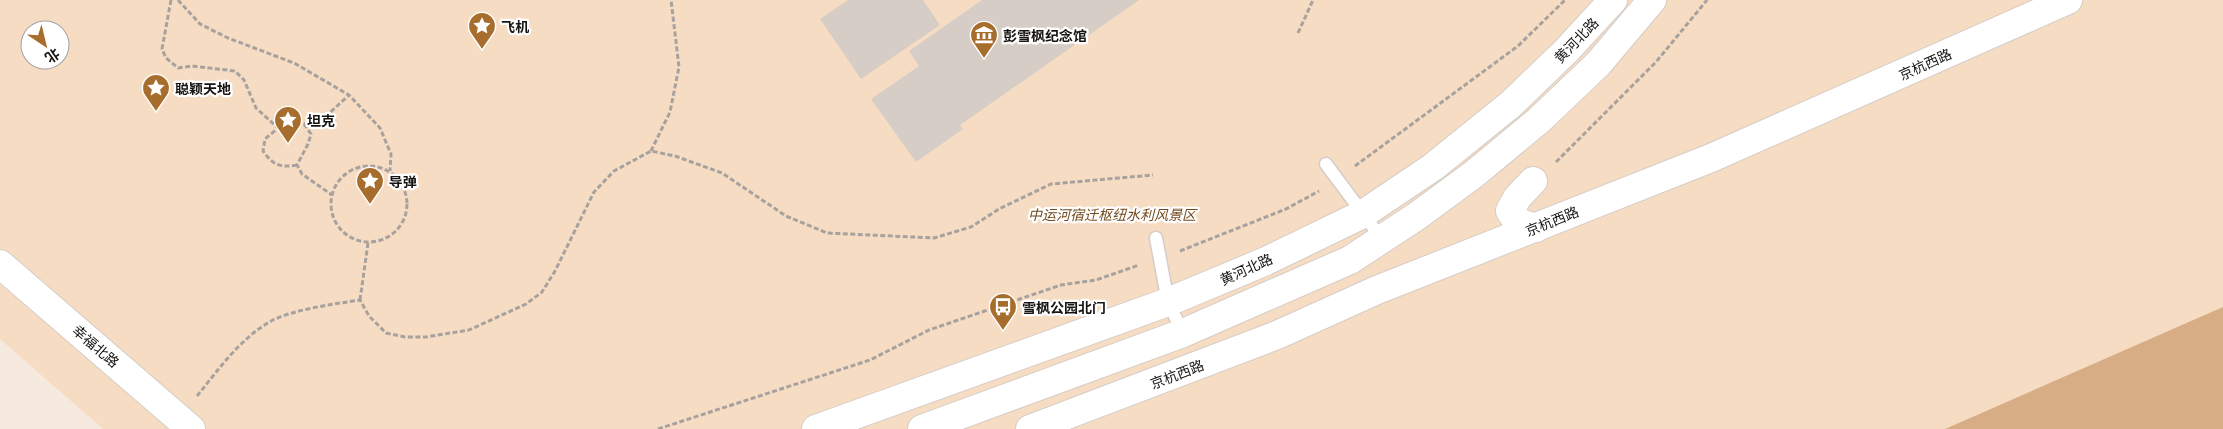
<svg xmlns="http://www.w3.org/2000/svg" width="2223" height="429" viewBox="0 0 2223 429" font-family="'PT Serif','Noto Sans SC',serif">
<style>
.built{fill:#f6e9dd}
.green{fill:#f7dcc4;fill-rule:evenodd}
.water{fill:#d7ad86}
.building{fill:#d5cdc6}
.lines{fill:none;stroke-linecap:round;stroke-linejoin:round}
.service-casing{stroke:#d5cdc6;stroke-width:15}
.tertiary-casing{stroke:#d5cdc6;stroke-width:30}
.secondary-casing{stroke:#d5cdc6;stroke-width:30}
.path{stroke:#a7a29d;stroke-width:3;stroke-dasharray:5 2.5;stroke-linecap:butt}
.service{stroke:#fff;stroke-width:12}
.tertiary{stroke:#fff;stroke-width:28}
.secondary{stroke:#fff;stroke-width:28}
.labels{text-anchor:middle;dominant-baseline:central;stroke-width:4.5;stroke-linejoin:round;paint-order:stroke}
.poi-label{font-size:14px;font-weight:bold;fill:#161411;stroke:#fff;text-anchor:start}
.street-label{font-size:14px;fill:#161411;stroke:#fff}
.park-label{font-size:14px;font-style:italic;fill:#734a1d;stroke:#fff}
</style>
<rect width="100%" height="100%" fill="#fef7f0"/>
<polygon class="built" points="0,333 107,429 0,429"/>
<path class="green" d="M0,0H2223V429H103L0,339ZM30,30H60V60H30Z"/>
<polygon class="water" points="2223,307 2223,429 1945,429"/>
<g class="building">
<polygon points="848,0 923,0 940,25 861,79 820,19"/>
<polygon points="982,0 1139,0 960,125 963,129 916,162 871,99 919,66 909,51"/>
</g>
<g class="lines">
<defs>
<g id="service">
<polyline points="1326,164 1382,239"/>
<polyline points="1156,238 1168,302 1183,333"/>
</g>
<g id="tertiary">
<polyline points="1533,181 1517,198 1510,211 1517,222 1536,228"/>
<polyline points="1030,429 1277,335 1377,290 1711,158 2068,0"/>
</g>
<g id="secondary">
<polyline points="0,264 191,429"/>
<polyline points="816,429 1168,302 1266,261 1363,214 1433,167 1511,104 1566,51 1613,0"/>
<polyline points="922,429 1183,333 1350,260 1417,216 1474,174 1538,121 1598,64 1652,0"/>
</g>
</defs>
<use href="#service" class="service-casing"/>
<use href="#tertiary" class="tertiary-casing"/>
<use href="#secondary" class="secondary-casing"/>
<g class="path">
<polyline points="171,0 162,49 166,58 178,68 192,66 235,71 244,80 256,108 278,128"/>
<polyline points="178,0 200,24 228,38 294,63 349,95 380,128 391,154 390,171"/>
<polyline points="1298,33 1313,0"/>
<polyline points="304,124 324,118 349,95"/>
<polyline points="651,151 670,112 679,67 671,0"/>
<polyline points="1556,162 1656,62 1707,0"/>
<path d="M297,165C280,168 273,165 263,151L265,139L278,128L294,120L304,124L311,134L308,144L297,165L302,174L332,195"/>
<circle cx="369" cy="204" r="38"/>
<polyline points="1355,166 1518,46 1565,0"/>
<polyline points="1180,251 1286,209 1319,191"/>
<polyline points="360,300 368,243"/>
<path d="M197,396C219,369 241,337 273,320C296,309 334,304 360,300L369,316L386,333L405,337H426L469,330L526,304L542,292L555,271L594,192L614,171L651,151L675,156L722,173L786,216L827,233L934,238L971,227L999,209L1051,184L1153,175"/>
<polyline points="658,429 870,360 929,330 1061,285 1096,280 1139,265"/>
</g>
<use href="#service" class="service"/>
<use href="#tertiary" class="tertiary"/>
<use href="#secondary" class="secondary"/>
</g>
<defs>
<symbol id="sight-pin" viewBox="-11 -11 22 30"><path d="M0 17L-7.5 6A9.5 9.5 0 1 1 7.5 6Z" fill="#a76d2d" stroke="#fff"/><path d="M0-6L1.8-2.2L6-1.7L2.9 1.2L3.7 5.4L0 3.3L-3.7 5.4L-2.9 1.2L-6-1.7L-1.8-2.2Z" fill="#fff"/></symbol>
<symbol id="museum-pin" viewBox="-11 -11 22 30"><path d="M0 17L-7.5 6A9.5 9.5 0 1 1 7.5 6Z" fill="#a76d2d" stroke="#fff"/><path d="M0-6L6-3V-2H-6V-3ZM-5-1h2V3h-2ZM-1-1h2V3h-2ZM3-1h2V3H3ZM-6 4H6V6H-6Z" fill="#fff"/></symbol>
<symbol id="bus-pin" viewBox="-11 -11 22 30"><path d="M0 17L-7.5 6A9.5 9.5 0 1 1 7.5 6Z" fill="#a76d2d" stroke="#fff"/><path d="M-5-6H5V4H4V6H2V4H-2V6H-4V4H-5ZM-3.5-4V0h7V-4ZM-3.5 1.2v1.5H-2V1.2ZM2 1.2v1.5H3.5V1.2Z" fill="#fff"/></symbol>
</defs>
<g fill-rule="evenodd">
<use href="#sight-pin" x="466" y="10" width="32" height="43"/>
<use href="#museum-pin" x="968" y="19" width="32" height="43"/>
<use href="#sight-pin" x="140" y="72" width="32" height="43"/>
<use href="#sight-pin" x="272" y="104" width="32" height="43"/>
<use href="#sight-pin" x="354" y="165" width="32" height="43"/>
<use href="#bus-pin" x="987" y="291" width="32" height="43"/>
</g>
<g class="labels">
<g class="poi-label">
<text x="501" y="26">飞机</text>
<text x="1003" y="35">彭雪枫纪念馆</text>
<text x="175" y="88">聪颖天地</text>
<text x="307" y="120">坦克</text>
<text x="389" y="181">导弹</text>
<text x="1022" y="307">雪枫公园北门</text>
</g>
<g class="street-label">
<text transform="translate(1576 40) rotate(-46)">黄河北路</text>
<text transform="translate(1925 64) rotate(-24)">京杭西路</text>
<text transform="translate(1552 221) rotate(-22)">京杭西路</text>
<text transform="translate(1246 269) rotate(-24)">黄河北路</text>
<text transform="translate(96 346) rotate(41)">幸福北路</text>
<text transform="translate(1177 374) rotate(-21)">京杭西路</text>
</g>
<g class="park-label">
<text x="1112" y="214">中运河宿迁枢纽水利风景区</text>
</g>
</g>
<g transform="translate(45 45) rotate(145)"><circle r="24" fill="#ffffff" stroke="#a2a1a0"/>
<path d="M0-4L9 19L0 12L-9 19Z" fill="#a76d2d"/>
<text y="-8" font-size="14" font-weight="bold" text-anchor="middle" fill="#161411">北</text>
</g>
</svg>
